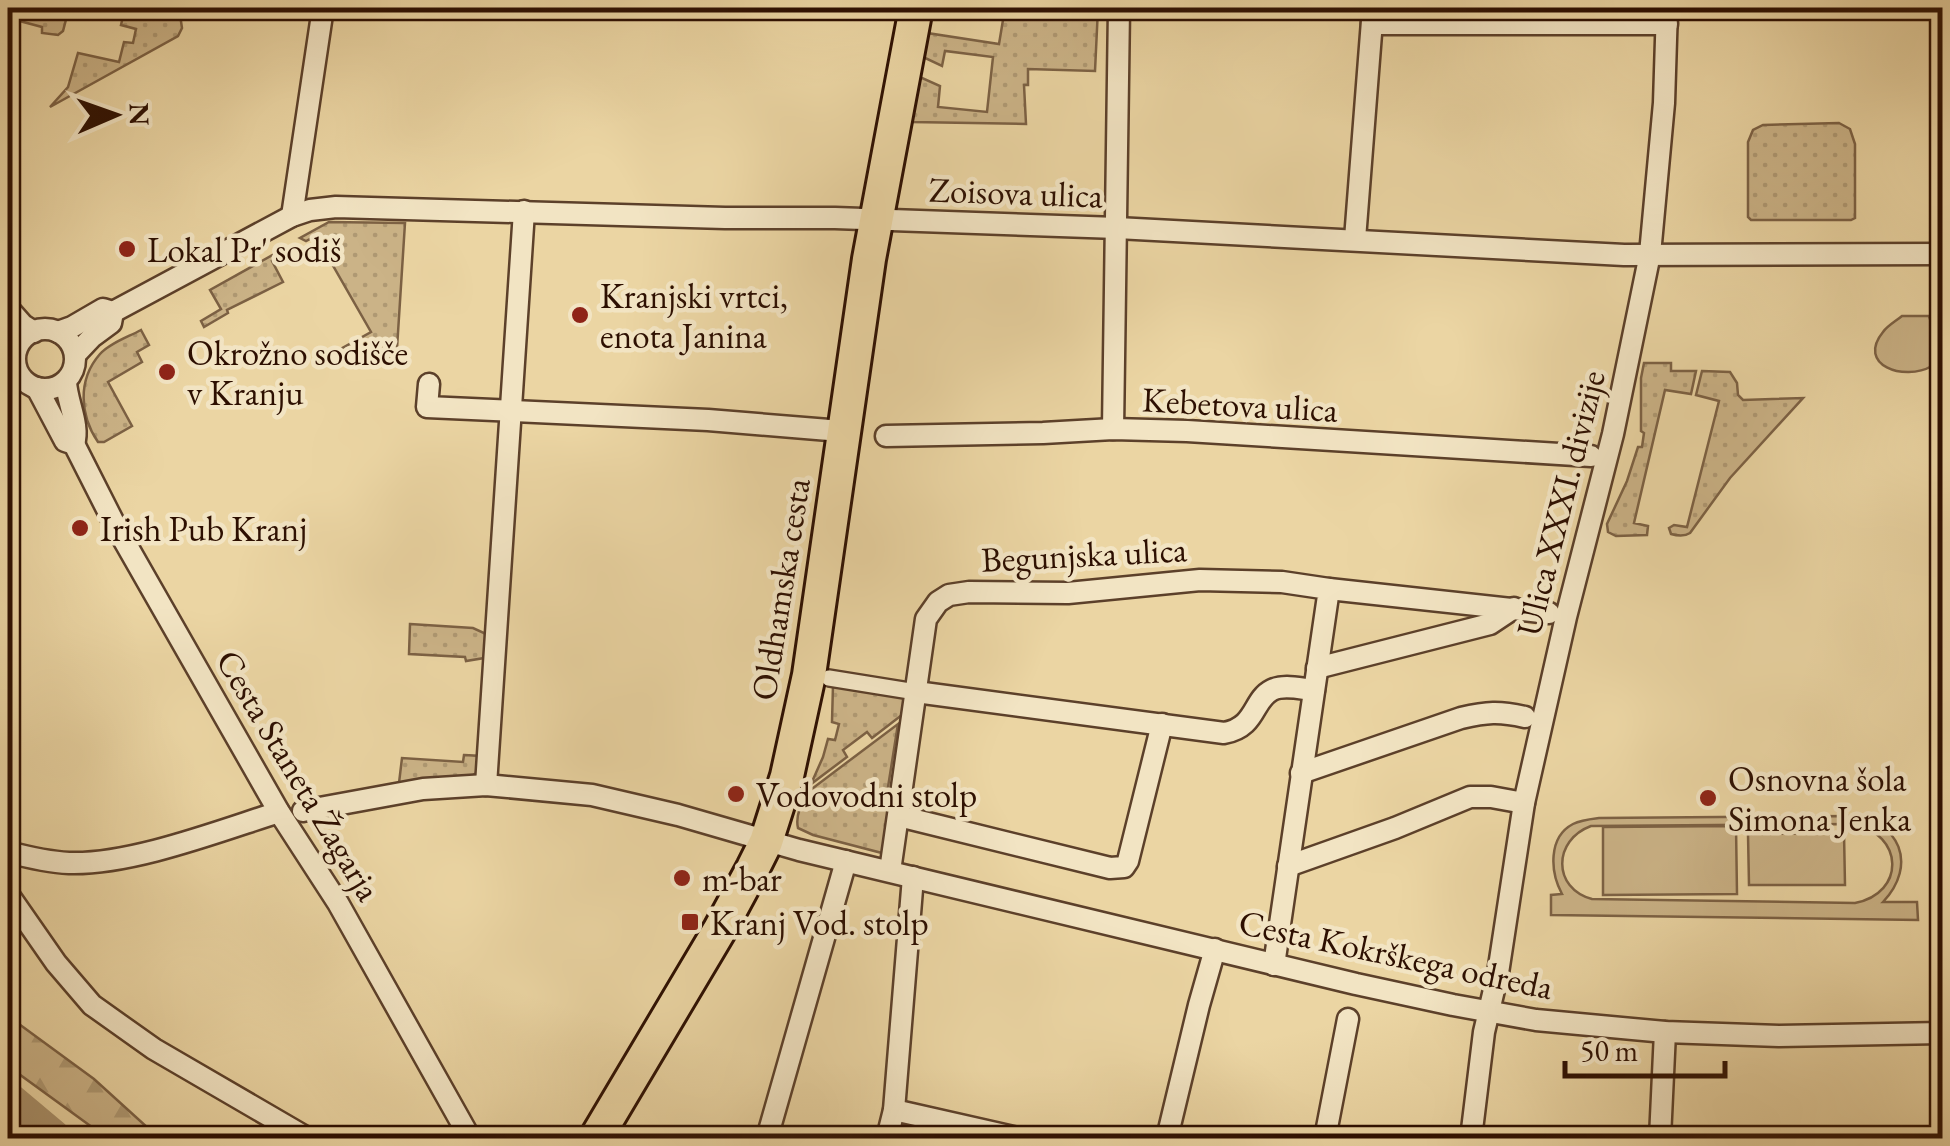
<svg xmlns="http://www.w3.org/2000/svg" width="1950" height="1146" viewBox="0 0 1950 1146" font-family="'EB Garamond',serif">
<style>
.grass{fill:url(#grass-dots);stroke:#7c6144;stroke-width:2.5}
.forest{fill:url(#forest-firs);stroke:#7c6144;stroke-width:2.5}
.park{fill:#cbb387;stroke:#7c6144;stroke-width:2.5;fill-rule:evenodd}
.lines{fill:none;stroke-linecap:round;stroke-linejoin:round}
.river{stroke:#aa926c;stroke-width:38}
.pedestrian-casing{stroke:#5c402a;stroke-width:20}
.minor-casing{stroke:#5c402a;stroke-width:25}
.primary-casing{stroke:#2d0f01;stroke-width:38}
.pedestrian{stroke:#f2e4c3;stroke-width:15}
.minor{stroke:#f2e4c3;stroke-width:20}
.primary{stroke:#ebd5a3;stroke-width:32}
.poi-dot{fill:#8f2418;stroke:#f2e4c3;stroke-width:4}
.labels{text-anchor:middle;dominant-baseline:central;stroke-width:9;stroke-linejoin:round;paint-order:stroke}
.street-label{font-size:35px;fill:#2d0f01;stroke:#f2e4c3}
.poi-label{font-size:35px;fill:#2d0f01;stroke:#f2e4c3;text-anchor:start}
</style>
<defs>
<pattern id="grass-dots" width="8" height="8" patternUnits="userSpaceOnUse" patternTransform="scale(2.5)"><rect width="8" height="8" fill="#cbb387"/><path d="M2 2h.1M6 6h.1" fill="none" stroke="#af9973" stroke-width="1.8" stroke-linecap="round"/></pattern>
<pattern id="forest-firs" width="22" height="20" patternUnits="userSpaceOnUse" patternTransform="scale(2.5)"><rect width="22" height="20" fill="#cbb387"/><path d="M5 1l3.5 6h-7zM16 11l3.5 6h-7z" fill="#af9973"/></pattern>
</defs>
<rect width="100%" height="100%" fill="#ebd5a3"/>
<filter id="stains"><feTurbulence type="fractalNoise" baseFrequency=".002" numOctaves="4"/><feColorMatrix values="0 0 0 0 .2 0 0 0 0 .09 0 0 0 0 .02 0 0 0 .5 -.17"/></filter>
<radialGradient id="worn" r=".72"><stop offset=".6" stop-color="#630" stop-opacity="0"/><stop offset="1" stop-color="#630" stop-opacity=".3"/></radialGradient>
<g class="grass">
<polygon points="19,8 69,8 63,31 58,35 42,33 42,27 16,20"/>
<polygon points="125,8 179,8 182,28 178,36 50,107 68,87 78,53 119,62 124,42 133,43 136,29 121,25"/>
<polygon points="1005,8 1098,8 1095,71 1028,69 1028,85 1024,85 1026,124 912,122 920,77 940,86 938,107 987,112 993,57 945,51 942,66 923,57 927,33 999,44"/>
<polygon points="1839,123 1850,129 1855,144 1855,218 1851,220 1751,220 1748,217 1748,142 1753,130 1763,125"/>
<polygon points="329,222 405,223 396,364 344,362 337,351 371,332 316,236 306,241 300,238"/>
<polygon points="285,248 284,253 272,261 283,282 227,310 228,313 204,327 201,321 221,309 210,290"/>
<path d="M141,330L149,345L137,352L142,362L108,382L132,426L104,442H98C80,416 77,380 100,354C110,343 128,337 141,330Z"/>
<polygon points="1644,363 1671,363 1671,371 1696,371 1691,394 1665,390 1634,523 1648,526 1647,535 1616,536 1608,532 1607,524 1627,481 1638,447 1642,447 1644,433 1641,431 1641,378"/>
<path d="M1702,371L1730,372L1737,383L1738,395L1743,400L1803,398L1730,478L1690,533C1684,537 1678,536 1671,534L1669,528L1674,525L1687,527L1719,401L1696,395Z"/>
<polygon points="410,624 473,628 484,633 488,638 488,652 484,658 466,661 465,657 409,654"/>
<polygon points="833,685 901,696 905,700 907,711 872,738 867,732 843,750 847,757 811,784 823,757 828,739 835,740 839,724 832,722"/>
<path d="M898,724L885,806L892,816L886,848L882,853L813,835L798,828C795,815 802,802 809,791Z"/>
<polygon points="464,755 482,756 478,772 470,777 399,783 402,758 463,762"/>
</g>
<polygon class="forest" points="8,1016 94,1079 159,1138 107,1138 8,1066"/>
<g class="park">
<path d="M1902,316H1929L1935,334L1932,366C1904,382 1856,365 1883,332C1887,326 1896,321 1902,316Z"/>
<path d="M1850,816C1900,820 1918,865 1883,902H1917L1918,920L1551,915V895L1562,894C1550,872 1548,837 1573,824C1581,820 1591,819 1599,818ZM1853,824C1904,834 1906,893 1855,903L1592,899C1552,888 1553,840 1591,826Z"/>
<polygon points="1736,826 1737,894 1603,895 1603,827"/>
<polygon points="1844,833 1845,885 1749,885 1748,834"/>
</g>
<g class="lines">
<polyline class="river" points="8,1101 52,1138"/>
<defs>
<polyline id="pedestrian" points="829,678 916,692"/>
<g id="minor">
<polyline points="1372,24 1667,24"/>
<polyline points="292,216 323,8"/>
<polyline points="1355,239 1373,8"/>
<polyline points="8,308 23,325 34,332"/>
<circle cx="45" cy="359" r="30"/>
<polyline points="58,332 72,327 103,309 113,312 292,216 310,210 336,207 725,218 835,218 1117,228 1624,255 1942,254"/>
<polyline points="75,355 92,337 111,323 113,312"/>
<path d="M66,382C67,402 80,425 74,444"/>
<polyline points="429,384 427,407 708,420 829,430"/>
<polyline points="37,388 65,441 74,444 114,523 279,812 338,903 470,1138"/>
<polyline points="1113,429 1119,8"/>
<polyline points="886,436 1043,433 1113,429 1187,431 1591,456"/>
<polyline points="1329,589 1549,613"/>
<polyline points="1317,668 1490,624 1514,608"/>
<path d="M916,692L1224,733C1257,727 1252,700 1272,690C1284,684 1301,689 1314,690"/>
<path d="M1301,773L1461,718C1487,712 1499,711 1525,717"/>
<polyline points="486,785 524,211"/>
<polyline points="303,811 423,789 486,785 592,795 678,815 799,850 1356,984 1453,1005 1536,1020 1665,1032 1779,1036 1942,1033"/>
<polyline points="899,816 1110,868 1124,867 1128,861 1162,724"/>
<path d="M8,852C27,857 48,862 69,863C131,865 219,831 279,812"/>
<polyline points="1288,866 1395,828 1470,797 1491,797 1524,803"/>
<polyline points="890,871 926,619 938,602 949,595 969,592 1068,593 1200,580 1282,582 1329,589 1274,965"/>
<polyline points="8,894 56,963 92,1005 154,1049 307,1138"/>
<polyline points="894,1110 1018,1138"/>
<polyline points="767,1138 846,861"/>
<polyline points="887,1138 894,1110 913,877"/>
<polyline points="1167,1138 1199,1005 1215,949"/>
<polyline points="1325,1138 1348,1019"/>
<polyline points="1471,1138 1484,1032 1498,973 1524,803 1566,617 1613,434 1650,254 1664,103 1667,8"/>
<polyline points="1660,1138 1665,1032"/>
</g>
<polyline id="primary" points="596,1138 719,931 753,868 766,842 787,776 809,675 869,259 916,8"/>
</defs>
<use href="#pedestrian" class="pedestrian-casing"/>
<use href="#minor" class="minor-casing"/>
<use href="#primary" class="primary-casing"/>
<use href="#pedestrian" class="pedestrian"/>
<use href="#minor" class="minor"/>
<use href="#primary" class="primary"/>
</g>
<g class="poi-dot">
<circle cx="127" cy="249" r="10"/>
<circle cx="580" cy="315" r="10"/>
<circle cx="167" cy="372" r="10"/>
<circle cx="80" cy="528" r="10"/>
<circle cx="736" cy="794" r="10"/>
<circle cx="1708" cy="798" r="10"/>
<circle cx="682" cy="878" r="10"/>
<rect x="680" y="912" width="20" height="20" rx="5"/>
</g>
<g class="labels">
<g class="street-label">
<text transform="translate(1016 192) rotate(2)">Zoisova ulica</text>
<text transform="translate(1240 404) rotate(3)">Kebetova ulica</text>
<text transform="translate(1560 503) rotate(-76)">Ulica XXXI. divizije</text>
<text transform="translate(1084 554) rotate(-3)">Begunjska ulica</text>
<text transform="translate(780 589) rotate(-81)">Oldhamska cesta</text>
<text transform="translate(299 775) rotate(59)">Cesta Staneta Žagarja</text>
<text transform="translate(1396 954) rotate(12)">Cesta Kokrškega odreda</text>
</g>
<g class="poi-label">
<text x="147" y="249">Lokal Pr' sodiš</text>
<text x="600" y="295">Kranjski vrtci,<tspan x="600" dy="40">enota Janina</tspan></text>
<text x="187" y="352">Okrožno sodišče<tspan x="187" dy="40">v Kranju</tspan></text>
<text x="100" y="528">Irish Pub Kranj</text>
<text x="1728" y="778">Osnovna šola<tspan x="1728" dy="40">Simona Jenka</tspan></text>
<text x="756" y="794">Vodovodni stolp</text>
<text x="702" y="878">m-bar</text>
<text x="710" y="922">Kranj Vod. stolp</text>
</g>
</g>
<rect width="1950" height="1146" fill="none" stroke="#ebd5a3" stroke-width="40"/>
<rect x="10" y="10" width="1930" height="1126" fill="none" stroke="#2d0f01" stroke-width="5"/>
<rect x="20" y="20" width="1910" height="1106" fill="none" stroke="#2d0f01" stroke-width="2.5"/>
<g transform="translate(115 115) rotate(88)" stroke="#f2e4c3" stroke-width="8" paint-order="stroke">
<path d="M0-8L18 38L0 25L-18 38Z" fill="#2d0f01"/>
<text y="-15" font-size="28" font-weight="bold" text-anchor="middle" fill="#2d0f01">N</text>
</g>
<path d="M1565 1061v15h160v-15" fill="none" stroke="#2d0f01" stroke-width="5"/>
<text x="1580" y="1061" font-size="30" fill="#2d0f01" stroke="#f2e4c3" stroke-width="8" paint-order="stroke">50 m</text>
<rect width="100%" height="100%" filter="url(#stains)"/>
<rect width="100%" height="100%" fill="url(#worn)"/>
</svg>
